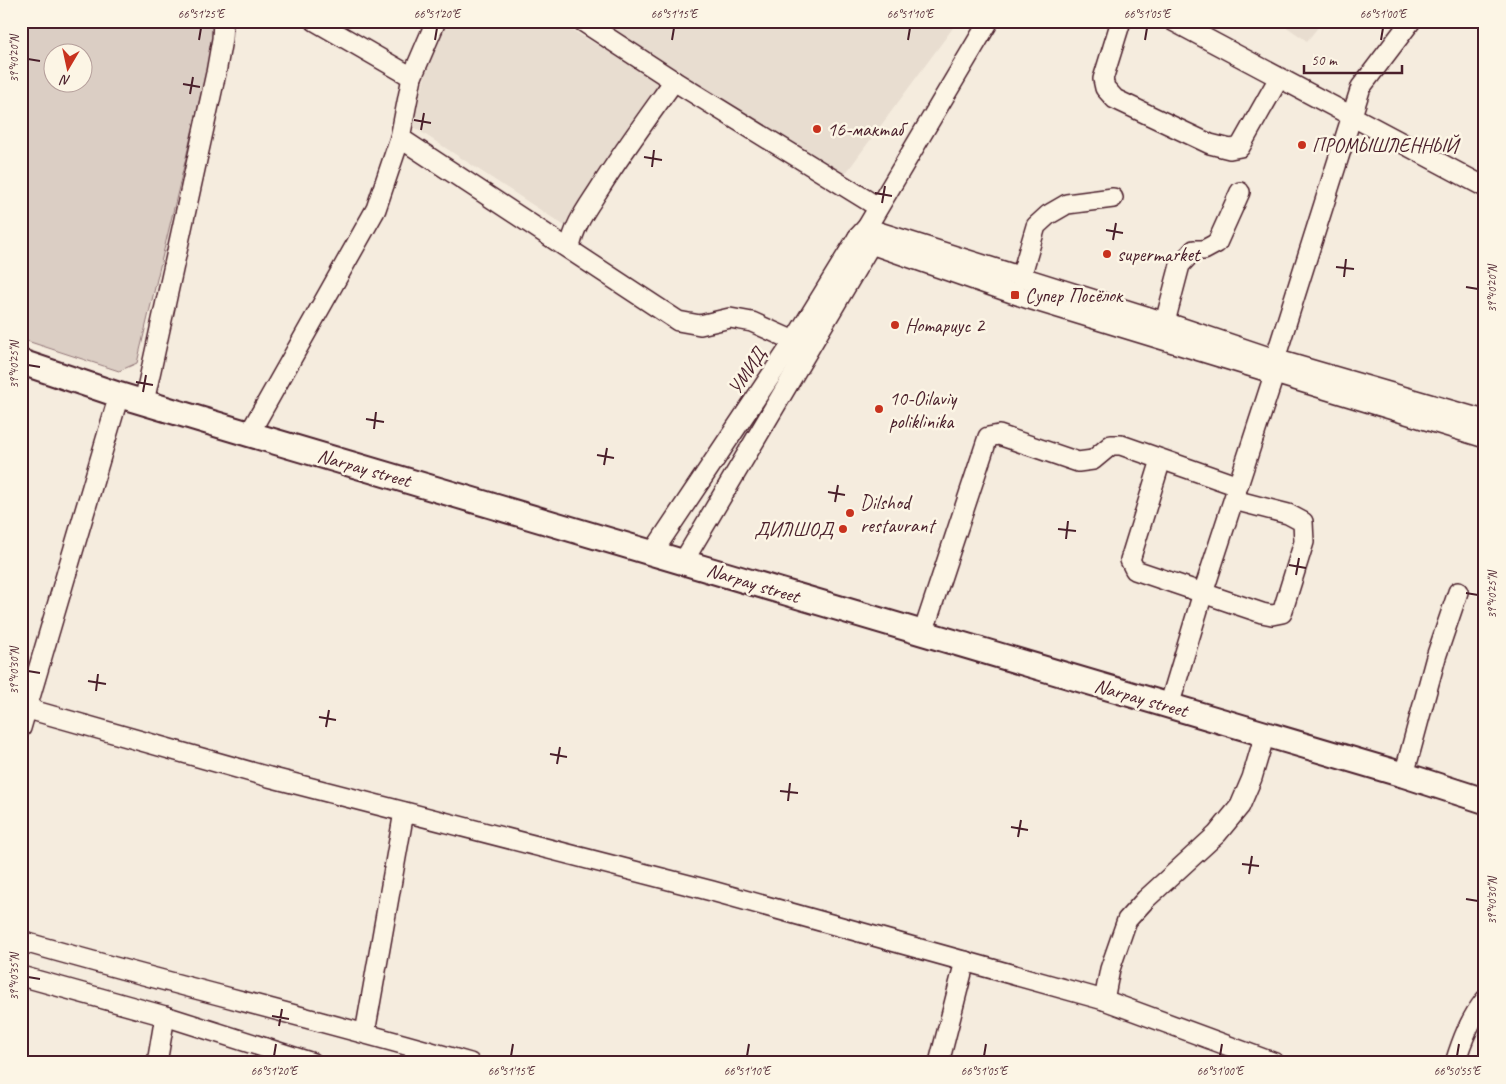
<svg xmlns="http://www.w3.org/2000/svg" width="1506" height="1084" viewBox="0 0 1506 1084" font-family="Caveat,sans-serif">
<style>
.built{fill:#e8ddd0}
.green{fill:#dbcec4;stroke:#927678;fill-rule:evenodd}
.lines{fill:none;stroke-linecap:round;stroke-linejoin:round}
.minor-casing{stroke:#4a1f2b;stroke-width:22}
.major-casing{stroke:#4a1f2b;stroke-width:28}
.minor{stroke:#fcf5e5;stroke-width:19}
.major{stroke:#fcf5e5;stroke-width:24}
.ticks{fill:none;stroke:#4a1f2b;stroke-width:2}
.poi-dot{fill:#c8321e;stroke:#fcf5e5;stroke-width:2}
.labels{text-anchor:middle;dominant-baseline:central;stroke-width:5;stroke-linejoin:round;paint-order:stroke}
.poi-label{font-size:20px;fill:#4a1f2b;stroke:#fcf5e5;text-anchor:start}
.street-label{font-size:20px;fill:#4a1f2b;stroke:#fcf5e5}
.neatline{fill:none;stroke:#4a1f2b;stroke-width:2}
.ticks-label{font-size:12px;text-anchor:middle;fill:#4a1f2b}
</style>
<rect width="100%" height="100%" fill="#f5ecde"/>
<filter id="ink" filterUnits="userSpaceOnUse"><feTurbulence type="fractalNoise" baseFrequency=".02" numOctaves="2"/><feDisplacementMap in="SourceGraphic" scale="10" xChannelSelector="R" yChannelSelector="G"/><feConvolveMatrix kernelMatrix="1 2 1 2 8 2 1 2 1" color-interpolation-filters="sRGB"/></filter>
<g filter="url(#ink)">
<g class="built">
<polygon points="448,21 557,21 661,83 568,228 412,126 432,50"/>
<polygon points="584,21 958,21 840,181"/>
<polygon points="1278,21 1323,21 1307,41"/>
</g>
<path class="green" d="M21,21H213L214,40L137,363L119,371L21,339ZM52,52H82V82H52Z"/>
<g class="lines">
<defs>
<g id="minor">
<polyline points="315,21 412,77"/>
<polyline points="582,21 674,81 878,207"/>
<polyline points="1121,21 1103,79 1105,88 1115,99 1210,144 1230,149 1240,147 1279,78"/>
<polyline points="1173,21 1485,187"/>
<polyline points="400,138 678,321 700,325 730,318 752,322 794,341"/>
<polyline points="867,227 876,231 1165,322 1275,359 1485,420"/>
<polyline points="858,237 871,244 1029,299 1485,438"/>
<path d="M570,249C573,226 588,207 600,188C623,151 649,116 674,81"/>
<polyline points="1021,277 1036,226 1048,215 1067,204 1113,198"/>
<polyline points="1165,322 1180,265 1194,250 1204,250 1217,243 1240,192"/>
<polyline points="144,402 216,73 222,39 223,21"/>
<polyline points="249,434 376,209 400,138 412,77 436,21"/>
<polyline points="1161,460 1130,560 1135,570 1262,613 1272,615 1282,613 1304,542 1303,522 1288,514 1234,500"/>
<polyline points="653,552 794,341 858,237 867,227 989,21"/>
<polyline points="683,562 871,244 875,234"/>
<polyline points="923,633 988,437 999,435 1078,462 1093,460 1111,445 1121,445 1238,486"/>
<polyline points="1169,706 1203,593 1274,375 1275,359 1361,87 1411,21"/>
<polyline points="21,707 269,777 712,891 1104,1000 1275,1063"/>
<polyline points="21,728 119,395"/>
<polyline points="1404,775 1436,657 1458,592"/>
<path d="M21,941C170,984 321,1020 470,1063"/>
<polyline points="21,976 165,1016 313,1063"/>
<polyline points="1104,1000 1110,969 1127,920 1146,899 1217,834 1240,806 1252,778 1265,734"/>
<polyline points="365,1033 404,812"/>
<polyline points="157,1063 165,1016"/>
<polyline points="939,1063 965,961"/>
<path d="M1455,1063C1462,1040 1470,1019 1485,1000"/>
</g>
<polyline id="major" points="21,362 119,395 249,434 1404,775 1485,801"/>
</defs>
<use href="#minor" class="minor-casing"/>
<use href="#major" class="major-casing"/>
<use href="#minor" class="minor"/>
<use href="#major" class="major"/>
</g>
</g>
<path class="ticks" d="M199,40L201,28M435,40L437,28M672,40L674,28M908,40L910,28M1145,40L1147,28M1381,40L1383,28M28,59L40,61M183,84L200,87M190,94L193,77M414,120L431,123M421,130L424,113M644,157L662,160M652,167L654,150M875,193L892,196M882,203L885,186M1106,230L1123,233M1113,240L1116,223M1336,267L1354,269M1344,277L1346,259M1466,287L1478,289M28,365L40,367M136,382L153,385M143,392L146,375M366,419L384,422M374,429L376,412M597,455L614,458M604,465L607,448M828,492L845,495M835,502L838,485M1058,529L1076,531M1066,539L1068,521M1289,565L1306,568M1296,575L1299,558M1466,593L1478,595M28,671L40,673M88,681L106,684M96,691L98,674M319,717L336,720M326,727L329,710M550,754L567,757M557,764L560,747M780,791L798,793M788,801L790,783M1011,827L1028,830M1018,837L1021,820M1242,864L1259,866M1249,874L1252,856M1466,899L1478,901M28,977L40,979M272,1016L289,1019M279,1026L282,1009M274,1056L276,1044M511,1056L513,1044M747,1056L749,1044M984,1056L986,1044M1220,1056L1222,1044M1457,1056L1459,1044"/>
<g class="poi-dot">
<circle cx="817" cy="129" r="5"/>
<circle cx="1302" cy="145" r="5"/>
<circle cx="1107" cy="254" r="5"/>
<rect x="1010" y="290" width="10" height="10" rx="2.5"/>
<circle cx="895" cy="325" r="5"/>
<circle cx="879" cy="409" r="5"/>
<circle cx="850" cy="513" r="5"/>
<circle cx="843" cy="529" r="5"/>
</g>
<g class="labels">
<g class="poi-label">
<text x="827" y="129">16-мактаб</text>
<text x="1312" y="145">ПРОМЫШЛЕННЫЙ</text>
<text x="1117" y="254">supermarket</text>
<text x="1025" y="295">Супер Посёлок</text>
<text x="905" y="325">Нотариус 2</text>
<text x="889" y="398">10-Oilaviy<tspan x="889" dy="23">poliklinika</tspan></text>
<text x="860" y="502">Dilshod<tspan x="860" dy="23">restaurant</tspan></text>
<text x="833" y="529" text-anchor="end">ДИЛШОД</text>
</g>
<g class="street-label">
<text transform="translate(747 371) rotate(-56)">УМИД</text>
<text transform="translate(364 468) rotate(16)">Narpay street</text>
<text transform="translate(753 583) rotate(17)">Narpay street</text>
<text transform="translate(1141 698) rotate(16)">Narpay street</text>
</g>
</g>
<rect width="1506" height="1084" fill="none" stroke="#fcf5e5" stroke-width="55"/>
<g transform="translate(68 68) rotate(189)"><circle r="24" fill="#fcf5e5" stroke="#b59f9b"/>
<path d="M0-4L9 19L0 12L-9 19Z" fill="#c8321e"/>
<text y="-8" font-size="14" font-weight="bold" text-anchor="middle" fill="#4a1f2b">N</text>
</g>
<path d="M1304 65v8h98v-8" fill="none" stroke="#4a1f2b" stroke-width="2.5"/>
<text x="1311" y="65" font-size="15" fill="#4a1f2b" stroke="#fcf5e5" stroke-width="4" paint-order="stroke">50 m</text>
<rect x="28" y="28" width="1450" height="1028" class="neatline"/>
<g class="ticks-label">
<text x="201" y="18">66°51'25"E</text>
<text x="437" y="18">66°51'20"E</text>
<text x="674" y="18">66°51'15"E</text>
<text x="910" y="18">66°51'10"E</text>
<text x="1147" y="18">66°51'05"E</text>
<text x="1383" y="18">66°51'00"E</text>
<text transform="translate(14 59) rotate(-90)" y="4">39°40'20"N</text>
<text transform="translate(1492 289) rotate(-90)" y="4">39°40'20"N</text>
<text transform="translate(14 365) rotate(-90)" y="4">39°40'25"N</text>
<text transform="translate(1492 595) rotate(-90)" y="4">39°40'25"N</text>
<text transform="translate(14 671) rotate(-90)" y="4">39°40'30"N</text>
<text transform="translate(1492 901) rotate(-90)" y="4">39°40'30"N</text>
<text transform="translate(14 977) rotate(-90)" y="4">39°40'35"N</text>
<text x="274" y="1075">66°51'20"E</text>
<text x="511" y="1075">66°51'15"E</text>
<text x="747" y="1075">66°51'10"E</text>
<text x="984" y="1075">66°51'05"E</text>
<text x="1220" y="1075">66°51'00"E</text>
<text x="1457" y="1075">66°50'55"E</text>
</g>
</svg>
